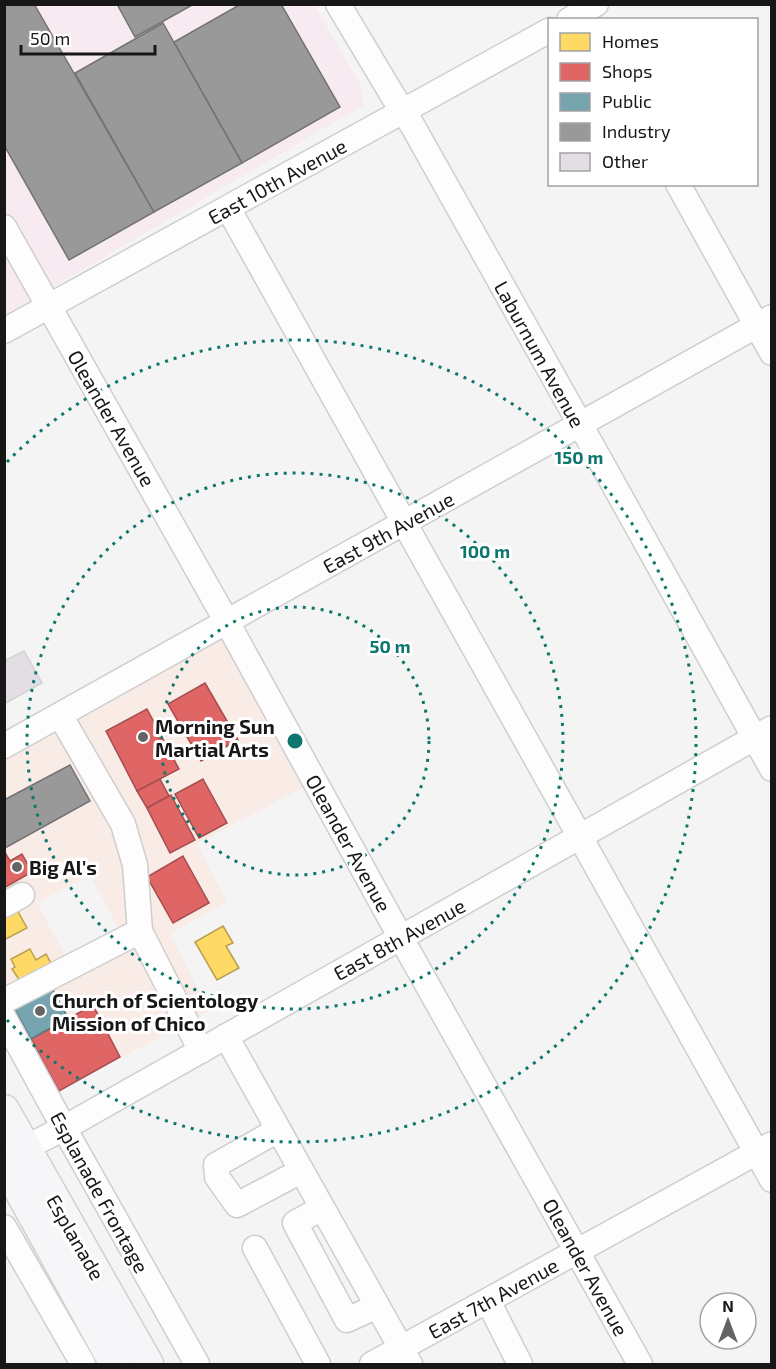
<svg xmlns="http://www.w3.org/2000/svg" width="776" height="1369" viewBox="0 0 776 1369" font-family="'Exo 2',sans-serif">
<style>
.commercial{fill:#f9ebe6;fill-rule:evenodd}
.industrial{fill:#f7eaf1}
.homes{fill:#ffd966;stroke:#b99f4f;stroke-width:1.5}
.shops{fill:#e06666;stroke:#a44e4f;stroke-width:1.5}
.public{fill:#76a5af;stroke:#5a7a82;stroke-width:1.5}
.industry{fill:#999;stroke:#727272;stroke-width:1.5}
.building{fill:#e3dee4;stroke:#d2d2d2;stroke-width:1.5}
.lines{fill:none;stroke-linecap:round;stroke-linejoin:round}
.minor-casing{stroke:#cecece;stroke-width:27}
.major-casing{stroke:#d1d1d1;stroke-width:33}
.minor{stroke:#fdfdfd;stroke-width:24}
.major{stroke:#f6f5f8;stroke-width:30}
.ring{fill:none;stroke:#0f766e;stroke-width:3;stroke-dasharray:3 6}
.poi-dot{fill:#646465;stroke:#fff;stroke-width:2}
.labels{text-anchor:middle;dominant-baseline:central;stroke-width:6;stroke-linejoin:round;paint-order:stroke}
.street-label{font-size:20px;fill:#171718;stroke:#fff}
.poi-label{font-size:20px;font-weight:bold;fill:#171718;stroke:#fff;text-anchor:start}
.centre{fill:#0f766e;stroke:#fff;stroke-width:3}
.ring-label{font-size:18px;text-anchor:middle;font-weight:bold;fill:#0f766e;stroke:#fff;stroke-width:6;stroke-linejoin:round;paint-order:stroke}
</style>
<rect width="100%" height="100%" fill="#f4f4f4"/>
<path class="commercial" d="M224,637L305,786L197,844L227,902L170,934L209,1011L55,1093L5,1001L11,998L4,985V758ZM90,875L124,939L71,966L37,903Z"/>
<polygon class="industrial" points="4,5 314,5 360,84 364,105 5,315"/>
<g class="homes">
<polygon points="16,908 27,928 4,940 4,914"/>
<polygon points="223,926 233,943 226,946 239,968 217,980 195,942"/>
<polygon points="30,949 36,960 46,954 53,967 22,984 12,969 15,967 11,959"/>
</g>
<g class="shops">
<polygon points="205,683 238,740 201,761 168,704"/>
<polygon points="147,709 179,769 137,791 106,731"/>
<polygon points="160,779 169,796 147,808 137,791"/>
<polygon points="203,779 227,823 199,838 175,794"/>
<polygon points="171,795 195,840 170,853 147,808"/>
<polygon points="4,851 10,861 22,854 32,872 4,888"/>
<polygon points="183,856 209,903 173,923 147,877"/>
<polygon points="93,1005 120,1057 59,1091 31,1039"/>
</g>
<polygon class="public" points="50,984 68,1018 31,1039 12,1004"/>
<g class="industry">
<polygon points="4,4 34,4 154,212 69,260 4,145"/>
<polygon points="117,4 194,4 135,37"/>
<polygon points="241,4 281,4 340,107 242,163 174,42"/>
<polygon points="163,23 242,163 154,212 75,73"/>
<polygon points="70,765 90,801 5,848 4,800"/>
</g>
<polygon class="building" points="24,651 42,683 4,704 4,661"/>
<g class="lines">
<defs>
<g id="minor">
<polyline points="338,4 393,96 411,123 580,424 772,769"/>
<polyline points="569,20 596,4"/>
<polyline points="678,184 772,353"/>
<polyline points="228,208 772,1180"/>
<polyline points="4,227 227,622 401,938 640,1364"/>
<polyline points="4,331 550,30"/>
<polyline points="60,715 123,824 135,865 140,931 201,1051"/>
<polyline points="4,746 772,317"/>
<polyline points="4,905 22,895"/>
<polyline points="4,1001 140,931"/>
<polyline points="4,1018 64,1128 197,1364"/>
<polyline points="226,1036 410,1364"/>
<polyline points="278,1130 216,1165 217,1177 237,1205 301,1171"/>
<polyline points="10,1156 64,1128 772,728"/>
<polyline points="322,1208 295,1223 347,1320 377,1306"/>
<polyline points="4,1227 83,1364"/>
<polyline points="255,1248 318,1364"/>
<polyline points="488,1301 520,1364"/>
<polyline points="372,1364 772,1144"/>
</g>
<g id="major">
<polyline points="4,1110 148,1364"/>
<polyline points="4,1162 115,1364"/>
</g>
</defs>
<use href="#minor" class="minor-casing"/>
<use href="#major" class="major-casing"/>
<use href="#minor" class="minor"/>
<use href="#major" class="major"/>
</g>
<g class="ring">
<circle cx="295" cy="741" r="134"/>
<circle cx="295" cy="741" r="268"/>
<path d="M7 462A401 401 0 1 1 7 1020"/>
</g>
<g class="poi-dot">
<circle cx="143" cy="737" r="6"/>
<circle cx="17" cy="867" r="6"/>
<circle cx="40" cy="1011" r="6"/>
</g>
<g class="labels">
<g class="street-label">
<text transform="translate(277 181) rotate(-29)">East 10th Avenue</text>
<text transform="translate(540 354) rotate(61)">Laburnum Avenue</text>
<text transform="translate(112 418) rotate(60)">Oleander Avenue</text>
<text transform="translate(388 532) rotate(-29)">East 9th Avenue</text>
<text transform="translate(349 843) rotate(61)">Oleander Avenue</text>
<text transform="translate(399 939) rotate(-29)">East 8th Avenue</text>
<text transform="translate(100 1192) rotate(61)">Esplanade Frontage</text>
<text transform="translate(76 1237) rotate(60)">Esplanade</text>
<text transform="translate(586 1267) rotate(61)">Oleander Avenue</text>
<text transform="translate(493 1298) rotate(-29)">East 7th Avenue</text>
</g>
<g class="poi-label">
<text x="155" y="726">Morning Sun<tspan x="155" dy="23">Martial Arts</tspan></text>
<text x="29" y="867">Big Al's</text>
<text x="52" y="1000">Church of Scientology<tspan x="52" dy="23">Mission of Chico</tspan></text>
</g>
</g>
<circle cx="295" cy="741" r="9" class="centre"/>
<g class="ring-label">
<text x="579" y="464">150 m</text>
<text x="485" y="558">100 m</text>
<text x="390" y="653">50 m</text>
</g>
<rect width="776" height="1369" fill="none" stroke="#171718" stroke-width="12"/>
<rect x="548" y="18" width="210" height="168" fill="#ffffff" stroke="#a2a2a3" stroke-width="1.5"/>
<rect x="560" y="33" width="30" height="18" fill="#ffd966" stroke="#a2a2a3" stroke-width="1.5"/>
<text x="602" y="48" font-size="18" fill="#171718">Homes</text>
<rect x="560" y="63" width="30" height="18" fill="#e06666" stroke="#a2a2a3" stroke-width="1.5"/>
<text x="602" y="78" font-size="18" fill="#171718">Shops</text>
<rect x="560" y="93" width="30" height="18" fill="#76a5af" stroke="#a2a2a3" stroke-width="1.5"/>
<text x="602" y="108" font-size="18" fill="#171718">Public</text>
<rect x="560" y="123" width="30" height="18" fill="#999999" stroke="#a2a2a3" stroke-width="1.5"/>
<text x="602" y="138" font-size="18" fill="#171718">Industry</text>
<rect x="560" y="153" width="30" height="18" fill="#e3dee4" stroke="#a2a2a3" stroke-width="1.5"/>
<text x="602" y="168" font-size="18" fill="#171718">Other</text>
<g transform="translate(728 1321)"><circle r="28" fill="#ffffff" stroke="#a2a2a3" stroke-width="1.5"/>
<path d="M0-4.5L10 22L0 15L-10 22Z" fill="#646465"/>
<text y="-9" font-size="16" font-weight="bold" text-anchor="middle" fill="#171718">N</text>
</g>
<path d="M21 45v9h134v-9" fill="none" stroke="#171718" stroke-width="3"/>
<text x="30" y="45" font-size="18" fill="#171718" stroke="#ffffff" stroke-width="4.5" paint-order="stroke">50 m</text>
</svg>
